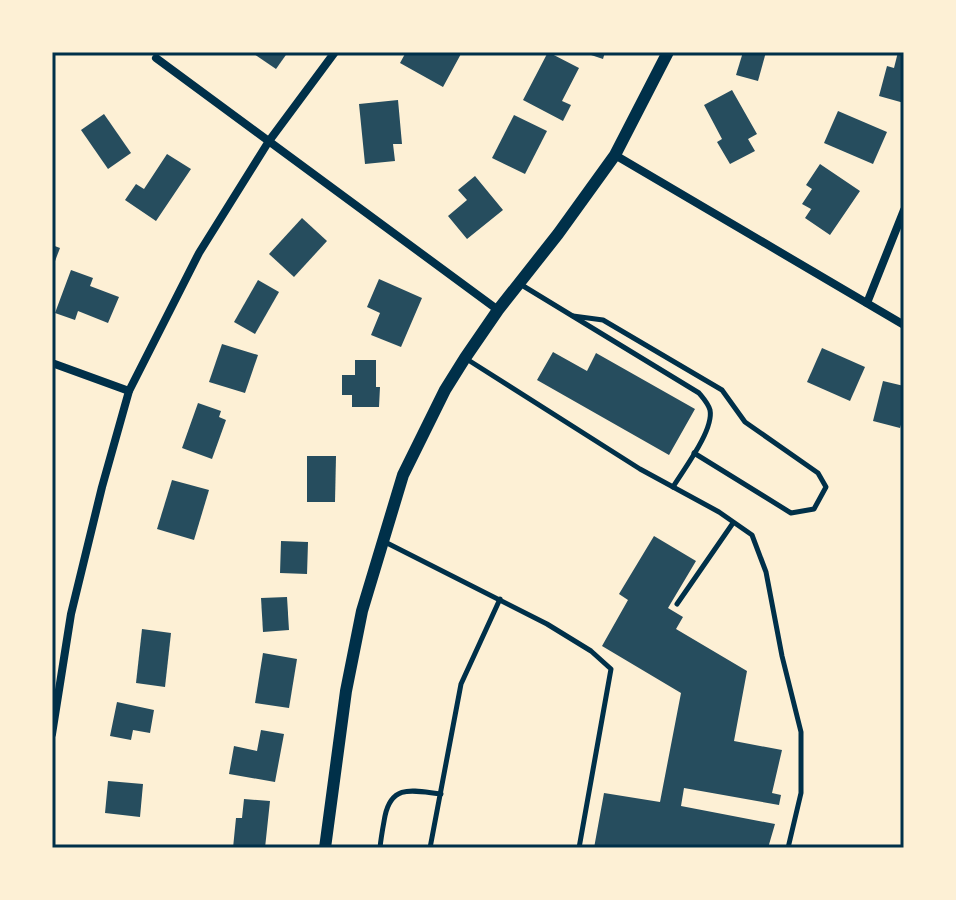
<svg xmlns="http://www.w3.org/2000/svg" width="956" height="900" viewBox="0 0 956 900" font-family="'Golos Text',sans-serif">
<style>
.building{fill:#264d5e}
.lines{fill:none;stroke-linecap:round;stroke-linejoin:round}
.service{stroke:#003049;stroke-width:5}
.minor{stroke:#003049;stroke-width:8}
.tertiary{stroke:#003049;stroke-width:12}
.neatline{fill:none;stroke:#003049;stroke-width:3}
</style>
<rect width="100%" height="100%" fill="#fdf0d5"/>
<g class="building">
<polygon points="251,52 288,52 276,69"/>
<polygon points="406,52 428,53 462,52 443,87 400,63"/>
<polygon points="548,52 579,68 562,101 571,105 563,121 523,100"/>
<polygon points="582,52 605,52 603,59"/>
<polygon points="743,52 766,52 758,81 736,75"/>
<polygon points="898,52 904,52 904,103 879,96 887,66 894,68"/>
<polygon points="732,90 757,134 748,139 755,151 730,164 717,142 722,139 704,105"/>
<polygon points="398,100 402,144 393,144 395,161 365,164 359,104"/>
<polygon points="838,111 887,132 873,164 824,143"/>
<polygon points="104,114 131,153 108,169 81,130"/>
<polygon points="514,115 547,131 525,174 492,158"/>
<polygon points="167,154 191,169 156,221 125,200 136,184 144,189"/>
<polygon points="820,164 860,191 830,235 805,218 811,209 802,204 812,189 806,185"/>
<polygon points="475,176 503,210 467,239 448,216 467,200 458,190"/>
<polygon points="302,218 327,241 294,277 269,254"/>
<polygon points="52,245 60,248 52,269"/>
<polygon points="71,270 93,278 90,286 119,297 108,323 78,311 75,320 55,313"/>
<polygon points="379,279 422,298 401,347 371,335 380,313 367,307"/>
<polygon points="258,280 279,292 255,334 234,322"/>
<polygon points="222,344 258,355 245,393 209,382"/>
<polygon points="822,348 865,367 850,401 807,382"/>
<polygon points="553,352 587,371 596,353 695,409 669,455 537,380"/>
<polygon points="355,360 376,360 376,387 380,387 379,407 352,407 352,395 342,395 342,375 355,375"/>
<polygon points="883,381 904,386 904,415 900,428 873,421"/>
<polygon points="198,403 221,411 219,417 226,420 212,459 182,448"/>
<polygon points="307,456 336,456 335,502 307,502"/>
<polygon points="172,480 209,490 194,540 157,529"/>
<polygon points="654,536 696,561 668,608 683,617 676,629 747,671 734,741 782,750 772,793 781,795 779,805 684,788 681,806 775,824 768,848 594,848 604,793 660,802 681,693 602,646 628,600 619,594"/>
<polygon points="281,541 308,542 307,574 280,573"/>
<polygon points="287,597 289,630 263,632 261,598"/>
<polygon points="142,629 171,633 165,687 136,683"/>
<polygon points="263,653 297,659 289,708 255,703"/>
<polygon points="117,702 154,710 150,733 133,730 131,740 110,736"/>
<polygon points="261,730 284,734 275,782 229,774 234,746 257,751"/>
<polygon points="108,781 143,784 140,817 105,813"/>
<polygon points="244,799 270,801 265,848 233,848 236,818 242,818"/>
</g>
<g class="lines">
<g class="service">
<path d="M520,284L699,393C703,398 708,403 710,410C714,430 684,469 673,487"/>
<polyline points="573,316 603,320 722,390 745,422 818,473 826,487 814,509 791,513 694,453"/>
<polyline points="465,358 640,469 719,512 752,535 766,572 782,656 801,732 801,793 788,848"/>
<polyline points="383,541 547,624 591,651 611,669 579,848"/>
<polyline points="677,604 733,523"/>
<path d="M380,848C381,837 383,827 385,816C392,783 414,791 441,794"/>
<polyline points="430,848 461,684 500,599"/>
</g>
<g class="minor">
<polyline points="156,58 498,310"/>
<polyline points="615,155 904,325"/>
<polyline points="867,303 904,210"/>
<polyline points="52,363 129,391"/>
<polyline points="52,734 71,614 102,487 129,391 199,253 269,141 335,52"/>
</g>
<polyline class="tertiary" points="325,848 346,691 362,611 403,475 445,390 465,358 498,310 558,234 615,155 668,52"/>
</g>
<rect width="956" height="900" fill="none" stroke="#fdf0d5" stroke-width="108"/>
<rect x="54" y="54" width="848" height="792" class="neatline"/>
</svg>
